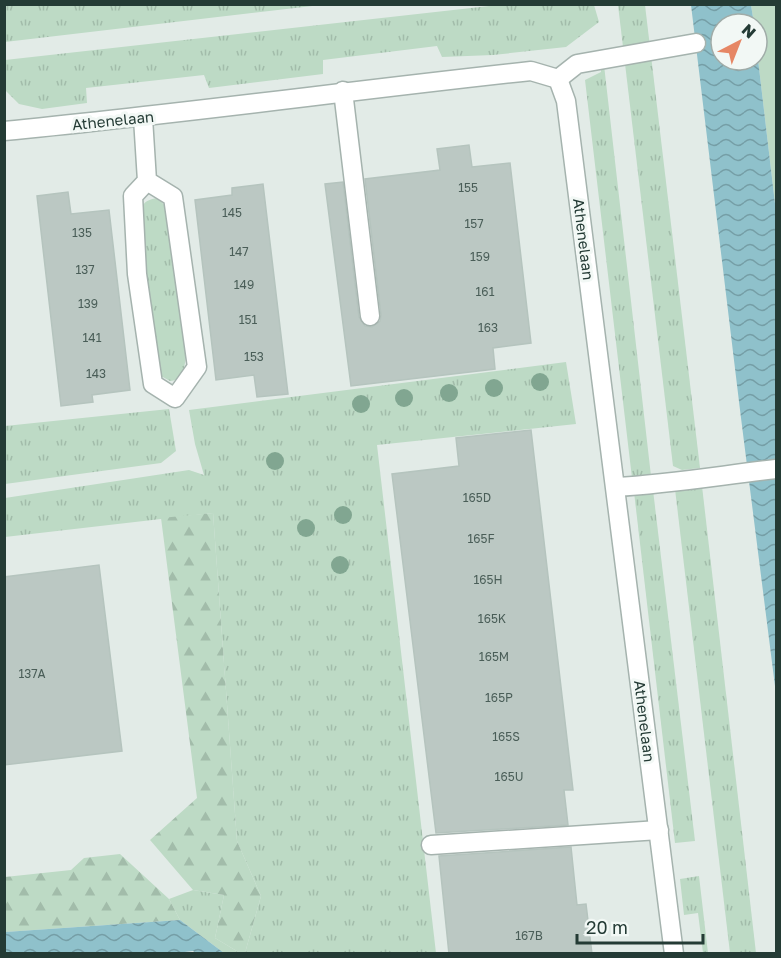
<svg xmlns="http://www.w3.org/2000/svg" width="781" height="958" viewBox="0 0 781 958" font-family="'Golos Text',sans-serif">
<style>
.grass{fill:url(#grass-tufts)}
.forest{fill:url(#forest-firs)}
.pitch{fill:#bddac5}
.water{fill:url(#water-waves)}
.building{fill:#bbc8c3;stroke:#b5c4be;stroke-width:1.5}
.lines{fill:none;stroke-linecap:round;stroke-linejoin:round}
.minor-casing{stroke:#a5b3ae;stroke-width:21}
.minor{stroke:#fff;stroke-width:18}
.tree{fill:#81a691}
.labels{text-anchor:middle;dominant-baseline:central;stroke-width:6;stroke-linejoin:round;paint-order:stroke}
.number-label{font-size:12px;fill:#4a5e58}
.street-label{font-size:15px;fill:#243b35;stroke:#f2f8f5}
</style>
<defs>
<pattern id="grass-tufts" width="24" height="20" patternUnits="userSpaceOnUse" patternTransform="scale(1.5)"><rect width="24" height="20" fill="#bddac5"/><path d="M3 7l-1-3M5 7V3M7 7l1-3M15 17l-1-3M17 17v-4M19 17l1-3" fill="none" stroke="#a2bcaa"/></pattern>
<pattern id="forest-firs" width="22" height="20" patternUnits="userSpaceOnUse" patternTransform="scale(1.5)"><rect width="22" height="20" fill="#bddac5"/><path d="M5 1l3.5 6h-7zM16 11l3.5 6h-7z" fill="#a2bcaa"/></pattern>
<pattern id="water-waves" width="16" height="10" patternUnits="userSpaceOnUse" patternTransform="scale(1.5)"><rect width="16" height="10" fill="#8fc1cb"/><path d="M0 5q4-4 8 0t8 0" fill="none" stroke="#759ea6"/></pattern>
</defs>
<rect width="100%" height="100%" fill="#e2ebe7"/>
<g class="grass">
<polygon points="5,4 321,4 321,5 5,42"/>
<polygon points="507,4 594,5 599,22 566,47 493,55 442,57 437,46 323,60 323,74 209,88 204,75 86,88 87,103 42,109 19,104 5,90 5,60"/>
<polygon points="618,5 645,5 700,468 682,470 673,466"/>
<polygon points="604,65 651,476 632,478 585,80 601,72 601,66"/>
<path d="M158,198L166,207L186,357C184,369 183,380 170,381L161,376L139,228C141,212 138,200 158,198Z"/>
<polygon points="566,362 576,424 377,445 436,953 245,953 261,896 237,841 213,513 5,537 5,498 189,470 204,475 195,444 189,410"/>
<polygon points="169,409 176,451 161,463 5,484 5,426"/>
<polygon points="702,486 756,953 730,953 675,489"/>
<polygon points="653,490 695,841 675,843 634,492"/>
<polygon points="699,876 708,953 703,953 698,913 684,915 680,879"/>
<polygon points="193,890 224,895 215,938 240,953 224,953 180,920 169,899"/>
</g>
<g class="forest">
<polygon points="213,513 237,841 261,896 245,953 240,953 215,938 224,895 193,890 150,840 197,798 161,518"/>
<polygon points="120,854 169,899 180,920 5,932 5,877 71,870 84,858"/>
</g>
<polygon class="pitch" points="751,5 776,5 776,212 757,51 757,24 754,24"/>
<g class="water">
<polygon points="691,5 751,5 754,24 721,24 721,60 757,60 757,51 776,212 776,694 741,418"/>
<polygon points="180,920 224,953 196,953 193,951 168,954 5,953 5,932"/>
</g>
<g class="building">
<polygon points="469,145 472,167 510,163 531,343 493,348 495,369 351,386 325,184 343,182 359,317 365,326 372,327 380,321 381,315 365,179 440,170 437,149"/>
<polygon points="263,184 288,394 257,397 254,375 216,380 195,200 232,195 232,188"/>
<polygon points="68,192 71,214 109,210 130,390 92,395 93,402 61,406 37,196"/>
<polygon points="531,430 573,790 564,790 568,825 436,833 392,474 459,466 456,438"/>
<polygon points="99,565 122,751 4,765 4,577"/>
<polygon points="571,847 577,905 586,904 592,954 449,954 439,856"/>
</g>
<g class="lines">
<defs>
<g id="minor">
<polyline points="558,79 577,64 696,43"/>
<polyline points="343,91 370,316"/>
<polyline points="143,118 147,181 133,196 137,274 153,384 175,398 197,367 173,197 147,181"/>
<path d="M4,131C180,114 355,90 531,71L558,79L566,101L674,954"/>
<path d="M616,487C670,484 723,475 776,469"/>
<polyline points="431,845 659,830"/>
</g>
</defs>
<use href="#minor" class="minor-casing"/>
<use href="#minor" class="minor"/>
</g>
<g class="tree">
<circle cx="540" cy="382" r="9"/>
<circle cx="494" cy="388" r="9"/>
<circle cx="449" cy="393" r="9"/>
<circle cx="404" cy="398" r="9"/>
<circle cx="361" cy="404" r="9"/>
<circle cx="275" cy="461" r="9"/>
<circle cx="343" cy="515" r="9"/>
<circle cx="306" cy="528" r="9"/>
<circle cx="340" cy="565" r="9"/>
</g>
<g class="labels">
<g class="number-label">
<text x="468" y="187">155</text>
<text x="232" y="212">145</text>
<text x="474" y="223">157</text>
<text x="82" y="232">135</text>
<text x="239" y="251">147</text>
<text x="480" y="256">159</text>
<text x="85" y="269">137</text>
<text x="244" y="284">149</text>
<text x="485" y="291">161</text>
<text x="88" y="303">139</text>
<text x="248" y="319">151</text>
<text x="488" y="327">163</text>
<text x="92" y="337">141</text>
<text x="254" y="356">153</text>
<text x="96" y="373">143</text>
<text x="477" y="497">165D</text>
<text x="481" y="538">165F</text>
<text x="488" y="579">165H</text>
<text x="492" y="618">165K</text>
<text x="494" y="656">165M</text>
<text x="32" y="673">137A</text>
<text x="499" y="697">165P</text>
<text x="506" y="736">165S</text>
<text x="509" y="776">165U</text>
<text x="529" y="935">167B</text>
</g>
<g class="street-label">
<text transform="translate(113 120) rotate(-6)">Athenelaan</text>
<text transform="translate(584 239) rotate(83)">Athenelaan</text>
<text transform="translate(645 721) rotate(83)">Athenelaan</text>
</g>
</g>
<rect width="781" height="958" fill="none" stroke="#243b35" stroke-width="12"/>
<g transform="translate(739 42) rotate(42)"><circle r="28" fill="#f2f8f5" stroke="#a0aca8" stroke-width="1.5"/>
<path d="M0-4.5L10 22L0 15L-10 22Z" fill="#e68765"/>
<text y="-9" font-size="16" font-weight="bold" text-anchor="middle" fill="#243b35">N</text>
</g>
<path d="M577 934v9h126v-9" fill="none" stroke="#243b35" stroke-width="3"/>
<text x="586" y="934" font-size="18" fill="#243b35" stroke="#f2f8f5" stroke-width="4.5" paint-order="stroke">20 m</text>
</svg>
